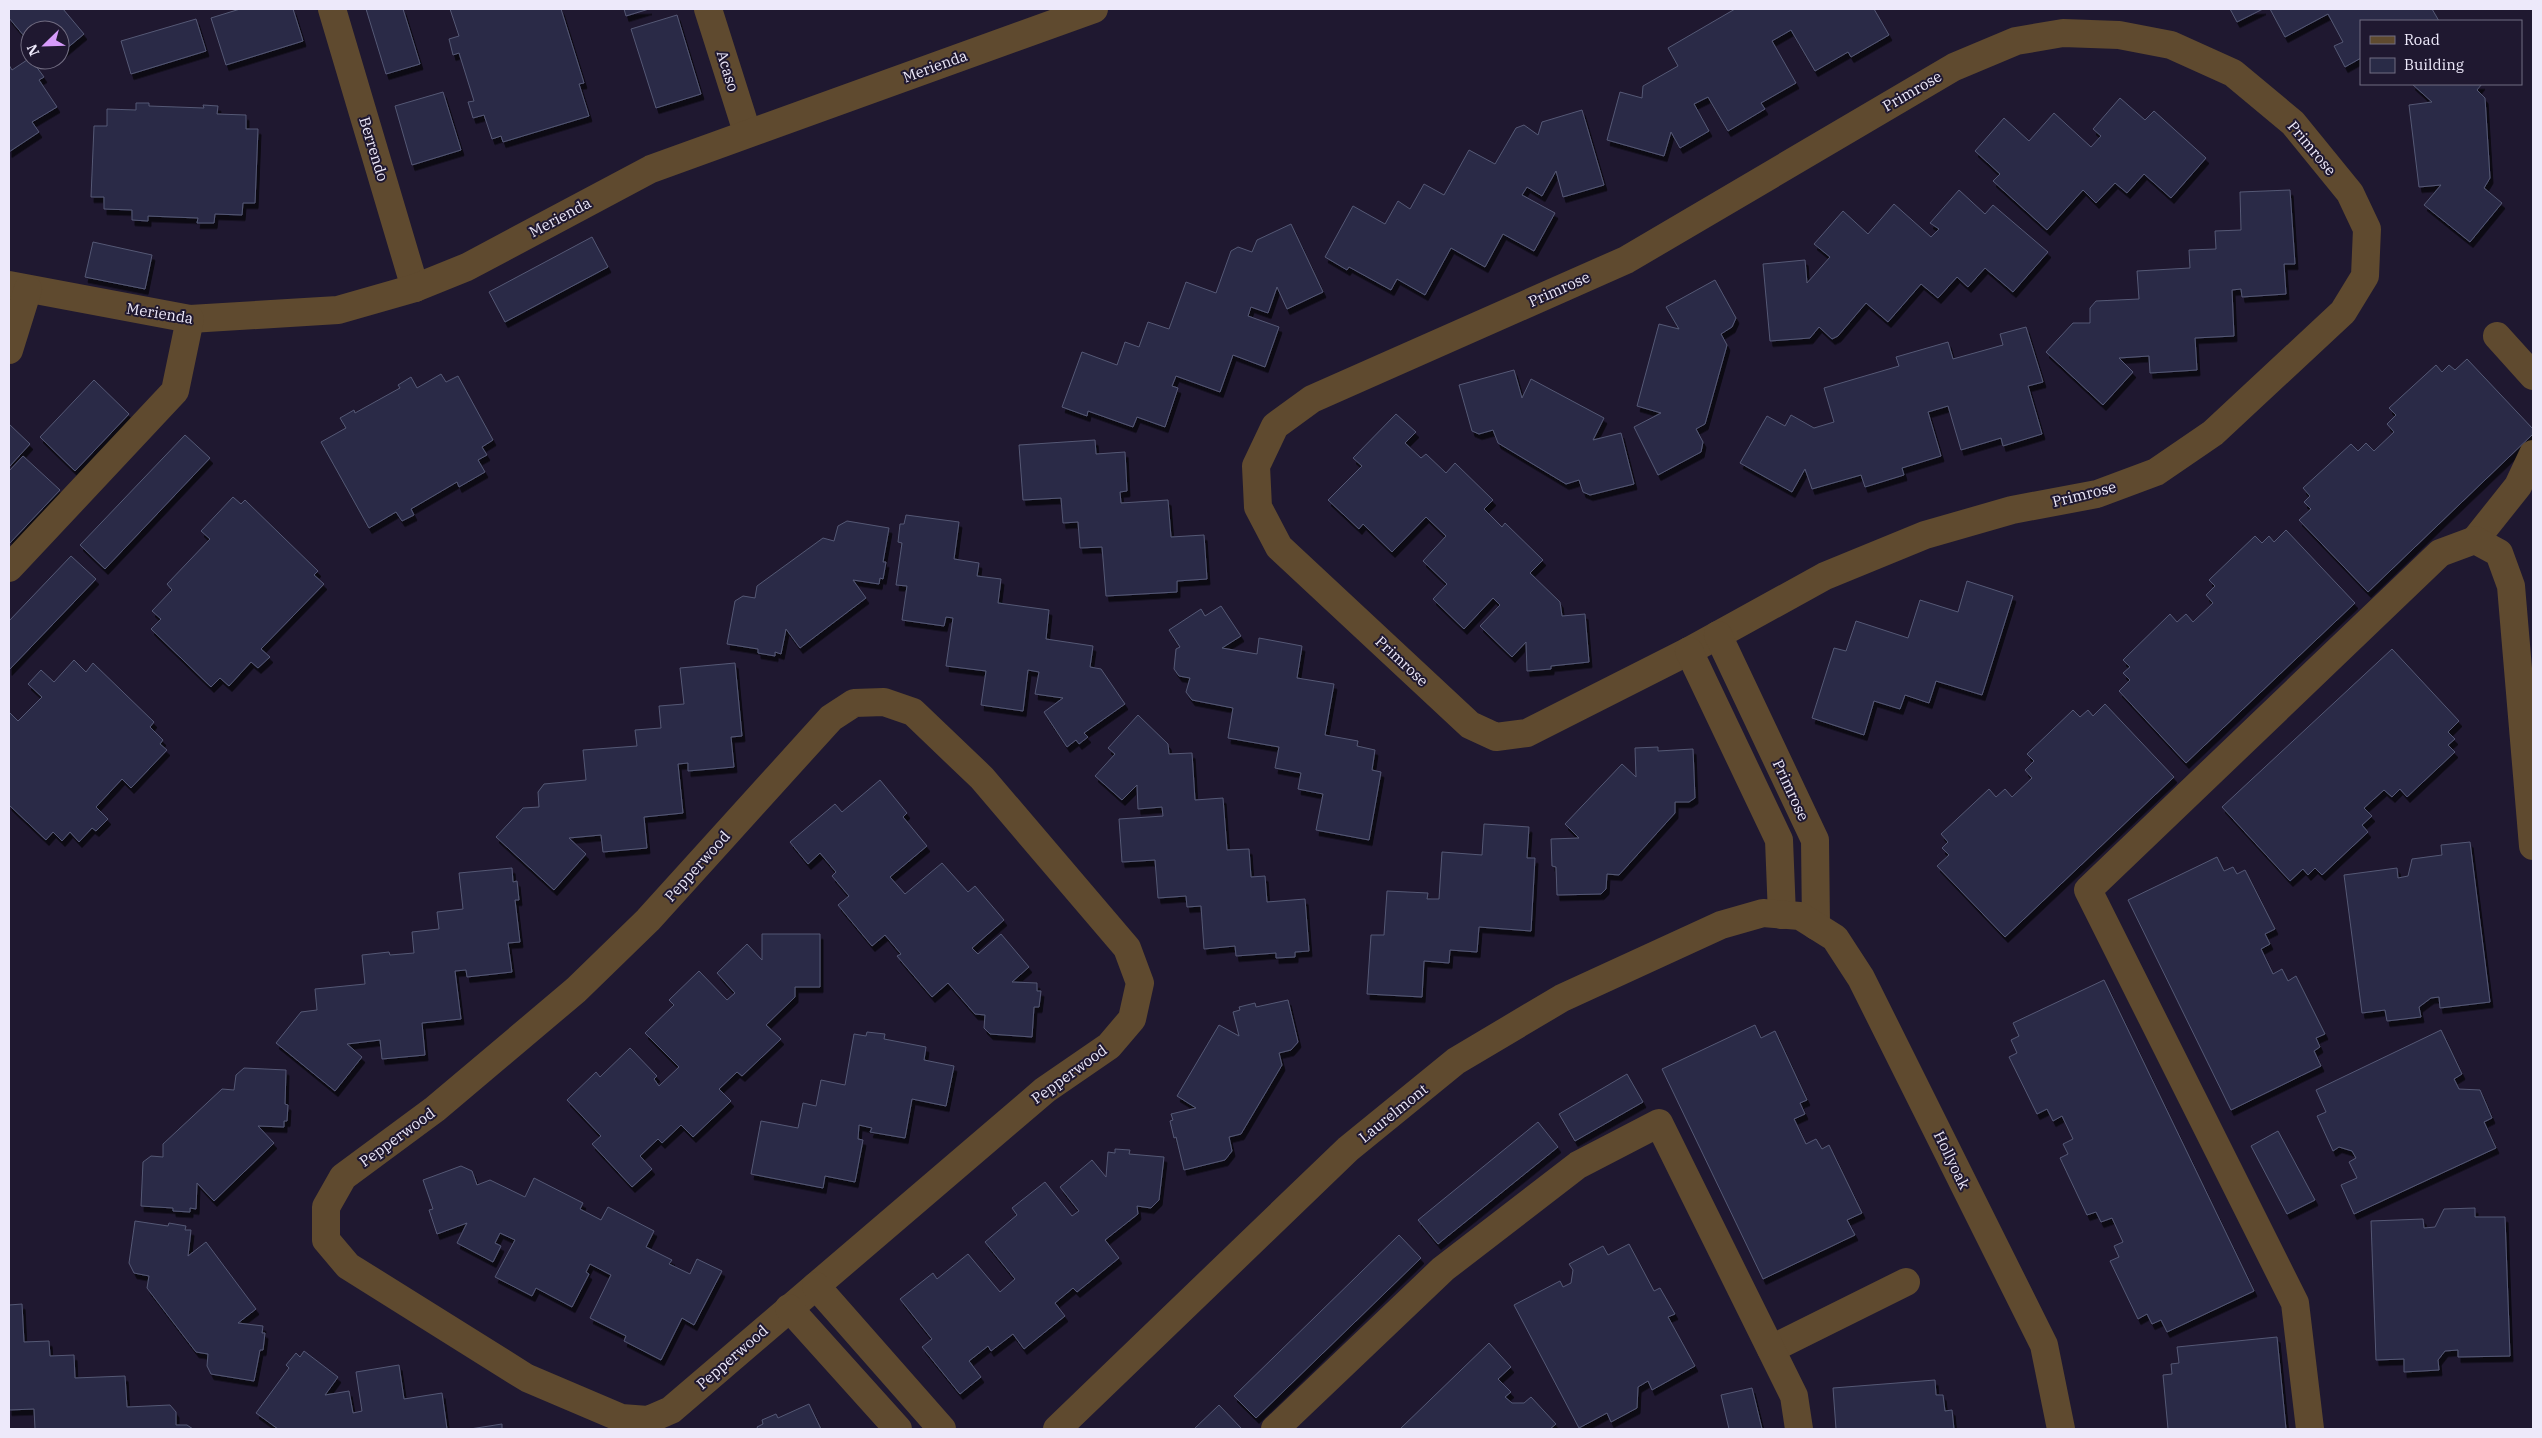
<svg xmlns="http://www.w3.org/2000/svg" width="2542" height="1438" viewBox="0 0 2542 1438" font-family="'IBM Plex Serif',serif">
<style>
.building{fill:#292b47;stroke:#555875;filter:url(#shadow)}
.lines{fill:none;stroke-linecap:round;stroke-linejoin:round}
.minor{stroke:#5f4a2f;stroke-width:28}
.labels{text-anchor:middle;dominant-baseline:central;stroke-width:4;stroke-linejoin:round;paint-order:stroke}
.street-label{font-size:15px;fill:#ede9fa;stroke:#1f1830}
</style>
<defs>
<filter id="shadow"><feDropShadow dx="3" dy="5.5" stdDeviation="0" flood-color="#0009"/></filter>
</defs>
<rect width="100%" height="100%" fill="#1f1830"/>
<g class="building">
<polygon points="9,9 63,9 84,34 60,54 60,30 30,30 30,43 9,18"/>
<polygon points="240,9 293,9 303,41 226,65 211,18"/>
<polygon points="366,9 403,9 420,64 386,74"/>
<polygon points="450,9 561,9 584,83 579,84 589,116 503,142 501,136 492,139 484,115 473,118 468,102 474,101 459,53 453,55 449,39 459,36"/>
<polygon points="624,9 649,9 626,16"/>
<polygon points="1735,9 1874,9 1889,35 1851,57 1848,52 1815,71 1791,30 1772,41 1796,83 1761,103 1765,109 1728,131 1708,97 1694,104 1709,131 1680,148 1671,132 1664,156 1607,140 1620,92 1642,98 1643,86 1678,66 1668,48"/>
<polygon points="2230,9 2263,9 2237,22"/>
<polygon points="2270,9 2432,9 2439,21 2361,21 2361,58 2345,67 2334,46 2343,42 2328,14 2285,37"/>
<polygon points="677,15 701,94 656,108 631,29"/>
<polygon points="196,19 206,51 131,74 121,41"/>
<polygon points="30,58 44,77 39,80 57,107 32,122 39,132 9,152 9,65 12,70"/>
<polygon points="2412,84 2482,84 2477,90 2485,98 2490,178 2484,188 2502,203 2470,242 2424,205 2441,185 2419,187 2409,105 2432,102"/>
<polygon points="443,92 461,150 412,165 395,106"/>
<polygon points="2120,98 2145,120 2154,111 2206,158 2171,198 2144,174 2127,193 2115,183 2096,203 2083,190 2047,230 1993,181 2000,174 1975,151 2004,118 2029,141 2054,113 2091,147 2101,136 2093,129"/>
<polygon points="136,103 149,103 149,106 204,108 203,105 218,106 217,114 246,115 246,129 258,129 255,203 243,203 242,215 215,214 214,223 197,223 198,218 148,216 148,221 132,220 132,210 104,209 104,197 91,197 94,126 107,126 107,109 136,110"/>
<polygon points="1582,110 1604,185 1563,197 1556,171 1542,196 1527,187 1522,195 1555,213 1534,251 1503,234 1485,267 1451,248 1425,295 1397,279 1391,290 1349,267 1347,270 1325,257 1353,206 1385,224 1398,201 1410,209 1424,184 1444,195 1469,150 1495,164 1516,128 1524,125 1538,135 1542,122"/>
<polygon points="1959,190 1985,214 1993,205 2048,252 2013,292 1985,268 1968,287 1957,277 1938,298 1921,284 1888,322 1866,303 1838,336 1832,339 1819,327 1810,338 1770,341 1763,264 1805,260 1807,283 1830,257 1814,244 1843,211 1868,234 1894,204 1931,237 1939,229 1930,223"/>
<polygon points="2290,190 2295,264 2284,264 2286,294 2242,297 2241,289 2232,290 2234,336 2195,338 2197,370 2150,373 2149,356 2119,358 2133,372 2103,405 2046,352 2073,323 2090,323 2090,308 2096,301 2139,299 2137,271 2190,268 2189,250 2216,249 2215,231 2241,230 2240,192"/>
<polygon points="1291,224 1323,292 1287,309 1277,287 1268,313 1251,307 1248,316 1279,327 1265,367 1233,355 1220,392 1176,376 1172,386 1178,388 1165,427 1137,417 1133,427 1088,411 1087,416 1062,407 1082,352 1117,365 1125,342 1139,347 1148,322 1169,329 1186,282 1216,293 1231,251 1238,247 1252,252 1257,240"/>
<polygon points="592,237 608,267 505,322 489,292"/>
<polygon points="93,242 152,255 145,289 85,277"/>
<polygon points="1715,280 1736,318 1732,327 1721,334 1727,345 1705,424 1696,429 1703,442 1701,452 1658,475 1634,427 1661,413 1637,406 1659,324 1679,329 1666,307"/>
<polygon points="2026,327 2043,382 2028,386 2042,434 2003,446 2001,438 1961,450 1948,406 1928,412 1941,456 1902,468 1904,475 1865,487 1861,475 1812,489 1805,469 1792,492 1740,463 1767,416 1785,426 1791,415 1814,428 1834,422 1824,388 1899,366 1896,357 1948,342 1953,359 2003,345 2000,334"/>
<polygon points="2467,359 2533,429 2533,434 2368,592 2299,520 2311,509 2304,502 2310,496 2303,488 2351,444 2358,451 2366,443 2374,451 2394,432 2387,424 2396,415 2389,408 2436,365 2442,372 2449,365 2455,370"/>
<polygon points="1514,370 1522,398 1531,379 1604,418 1593,440 1621,433 1634,484 1590,495 1583,492 1579,480 1566,484 1498,443 1493,430 1479,434 1472,431 1459,385"/>
<polygon points="441,374 446,382 458,376 493,440 482,447 487,455 478,460 485,472 459,487 457,482 411,509 414,515 402,521 396,512 369,528 321,442 346,428 340,418 354,410 355,413 400,388 398,385 411,377 417,388"/>
<polygon points="94,380 129,414 75,471 40,437"/>
<polygon points="1396,414 1416,432 1405,443 1421,458 1426,454 1446,473 1455,463 1493,500 1484,509 1502,527 1505,523 1543,560 1530,573 1560,602 1562,616 1585,614 1589,662 1551,666 1551,669 1527,671 1526,642 1512,657 1480,626 1500,605 1493,598 1464,629 1433,599 1447,584 1423,561 1446,536 1426,517 1392,552 1363,524 1359,529 1328,500 1362,466 1353,458"/>
<polygon points="9,424 30,444 9,467"/>
<polygon points="185,435 210,458 105,569 80,545"/>
<polygon points="1095,440 1096,454 1125,452 1127,491 1120,492 1121,503 1168,500 1171,537 1204,535 1207,579 1177,581 1177,592 1106,596 1102,547 1080,548 1078,522 1063,523 1061,498 1023,500 1019,445"/>
<polygon points="23,456 60,490 9,544 9,471"/>
<polygon points="233,497 241,504 245,500 318,571 314,575 324,584 261,649 270,657 258,668 251,662 229,686 220,678 211,687 151,629 161,619 152,611 172,590 167,584 210,539 201,531"/>
<polygon points="906,515 959,522 954,559 979,563 977,576 1001,579 998,603 1049,610 1046,639 1093,646 1090,667 1101,669 1125,704 1084,733 1088,737 1079,744 1076,740 1067,747 1044,712 1063,698 1035,694 1039,672 1028,670 1023,711 981,705 986,671 946,666 953,618 946,617 944,626 902,620 907,586 896,585 902,543 898,542 900,524 904,524"/>
<polygon points="847,521 889,528 883,562 886,562 883,579 880,578 879,584 853,580 866,598 800,648 786,629 781,654 775,652 775,656 758,653 758,649 727,644 735,601 743,596 755,598 757,586 823,538 834,541 838,526"/>
<polygon points="2286,530 2355,603 2186,763 2119,691 2130,680 2123,673 2130,667 2123,660 2170,614 2177,622 2186,614 2193,622 2213,603 2206,595 2215,586 2209,580 2255,536 2262,543 2269,536 2274,542"/>
<polygon points="71,556 96,579 9,670 9,621"/>
<polygon points="1967,581 2013,596 1982,695 1936,681 1929,703 1905,695 1900,709 1874,701 1864,735 1812,718 1834,648 1846,651 1856,621 1908,638 1920,600 1958,612"/>
<polygon points="1221,606 1241,636 1222,648 1257,654 1259,638 1302,646 1297,678 1334,684 1325,735 1358,741 1357,746 1375,750 1372,770 1381,772 1369,840 1316,830 1323,794 1298,789 1301,773 1275,768 1279,747 1228,738 1233,708 1192,700 1186,692 1190,678 1179,676 1174,669 1176,649 1180,647 1169,630 1201,609 1205,616"/>
<polygon points="2392,649 2459,721 2448,732 2455,739 2448,745 2455,752 2407,797 2400,789 2392,797 2384,790 2364,808 2372,816 2362,825 2368,832 2322,875 2315,868 2308,875 2303,869 2290,881 2222,807"/>
<polygon points="74,660 86,672 93,663 154,722 150,727 163,740 160,744 167,750 131,788 122,779 96,807 108,819 96,831 92,828 79,842 70,832 62,841 53,832 46,840 9,805 9,712 18,721 42,697 28,684 41,670 54,682"/>
<polygon points="735,663 742,736 731,737 734,767 688,771 688,763 678,764 683,813 644,817 647,848 603,852 601,835 569,838 586,854 554,890 496,837 523,808 539,807 538,792 544,784 586,780 583,750 637,746 635,730 661,728 659,706 684,704 680,668"/>
<polygon points="2105,704 2174,777 2005,937 1937,866 1949,855 1942,848 1948,842 1941,834 1989,789 1996,797 2005,789 2012,797 2032,778 2025,770 2034,761 2027,754 2073,710 2080,717 2088,710 2093,716"/>
<polygon points="1138,715 1168,744 1169,754 1192,753 1195,800 1223,798 1227,850 1249,849 1251,877 1265,876 1267,902 1305,899 1309,951 1295,952 1295,957 1276,958 1276,953 1236,956 1235,946 1204,949 1201,906 1187,907 1186,896 1158,898 1155,860 1122,862 1119,819 1163,816 1162,807 1138,809 1137,785 1122,800 1095,776 1115,754 1108,748"/>
<polygon points="1658,747 1658,751 1693,749 1695,798 1689,802 1675,802 1675,813 1619,875 1607,874 1606,889 1601,894 1557,895 1556,867 1552,866 1551,839 1579,838 1565,824 1622,764 1636,777 1635,748"/>
<polygon points="880,780 907,813 903,817 927,846 890,877 905,894 942,863 968,892 975,886 1004,920 972,948 978,954 1001,934 1029,967 1012,982 1037,983 1037,991 1041,991 1039,1007 1034,1007 1032,1037 990,1034 984,1028 985,1015 975,1014 948,983 932,997 897,956 901,954 885,935 872,946 838,905 849,896 832,876 836,872 820,853 808,864 790,842 835,804 842,812"/>
<polygon points="1484,824 1529,827 1527,858 1535,858 1531,931 1479,927 1477,952 1450,950 1449,963 1424,961 1422,997 1367,994 1371,935 1384,935 1387,891 1428,893 1427,899 1439,899 1442,852 1482,855"/>
<polygon points="2470,842 2490,1002 2440,1008 2439,997 2431,998 2419,1007 2421,1017 2387,1021 2385,1010 2362,1013 2344,875 2397,868 2398,878 2408,876 2412,859 2442,855 2441,845"/>
<polygon points="2217,857 2224,871 2233,867 2237,874 2245,870 2275,929 2265,934 2270,944 2261,949 2273,974 2282,969 2288,981 2296,976 2325,1034 2316,1038 2320,1047 2314,1051 2321,1066 2231,1110 2128,900"/>
<polygon points="512,868 513,882 517,881 519,900 515,900 520,942 508,943 512,972 467,977 466,970 455,971 461,1019 422,1023 425,1055 382,1059 380,1040 347,1044 362,1057 335,1091 276,1043 301,1012 317,1010 315,989 365,984 362,955 389,952 390,955 414,953 412,932 439,929 437,912 463,909 459,873"/>
<polygon points="762,934 820,934 820,987 795,987 795,997 766,1025 781,1039 742,1076 737,1072 719,1089 731,1101 693,1137 681,1125 662,1143 658,1139 640,1156 652,1169 632,1187 592,1144 601,1136 567,1100 596,1072 600,1077 630,1048 657,1076 654,1079 659,1086 679,1067 645,1033 674,1005 669,1000 699,971 727,1000 735,993 717,973 747,944 762,960"/>
<polygon points="2104,980 2254,1291 2167,1332 2161,1320 2152,1324 2147,1314 2138,1319 2110,1261 2119,1257 2114,1246 2123,1242 2112,1218 2101,1222 2096,1212 2087,1215 2060,1158 2068,1154 2063,1144 2073,1139 2062,1116 2053,1121 2047,1109 2037,1114 2009,1057 2017,1053 2011,1040 2019,1036 2013,1023"/>
<polygon points="1288,1000 1298,1042 1291,1050 1279,1053 1282,1065 1241,1134 1229,1137 1232,1151 1225,1160 1184,1170 1176,1137 1174,1138 1170,1121 1173,1120 1171,1114 1196,1108 1177,1096 1219,1025 1239,1036 1233,1012 1240,1010 1239,1007 1255,1003 1256,1007"/>
<polygon points="1755,1025 1761,1038 1775,1031 1807,1100 1800,1103 1805,1114 1794,1119 1806,1144 1816,1139 1822,1149 1829,1145 1862,1213 1847,1220 1855,1235 1763,1279 1662,1069"/>
<polygon points="2441,1030 2462,1074 2454,1079 2459,1089 2480,1090 2492,1118 2484,1122 2496,1148 2354,1214 2341,1185 2357,1178 2349,1162 2356,1158 2352,1151 2339,1147 2333,1151 2317,1116 2326,1112 2316,1090"/>
<polygon points="867,1032 885,1034 884,1039 926,1047 924,1060 954,1066 946,1106 912,1099 905,1138 870,1132 872,1128 859,1125 858,1139 863,1140 855,1182 825,1176 823,1188 751,1174 761,1121 798,1128 803,1103 816,1106 821,1080 845,1085 854,1034 866,1036"/>
<polygon points="244,1068 286,1070 285,1104 288,1105 287,1121 284,1121 284,1127 258,1126 274,1143 214,1201 197,1183 196,1209 190,1208 190,1212 173,1211 173,1208 141,1206 143,1162 151,1156 163,1157 163,1144 222,1089 234,1090 236,1075"/>
<polygon points="1627,1074 1643,1102 1575,1141 1559,1114"/>
<polygon points="1538,1122 1558,1147 1438,1244 1418,1220"/>
<polygon points="2278,1131 2315,1200 2287,1214 2251,1146"/>
<polygon points="1115,1149 1130,1150 1129,1154 1164,1157 1159,1200 1151,1208 1137,1206 1138,1214 1105,1240 1119,1258 1077,1292 1073,1288 1055,1303 1065,1316 1024,1349 1013,1334 991,1351 988,1346 969,1361 981,1377 960,1394 922,1347 932,1339 900,1299 933,1273 937,1279 968,1254 1000,1292 1015,1279 985,1242 1017,1215 1012,1208 1045,1182 1072,1216 1079,1211 1060,1187 1092,1160 1106,1177 1108,1152 1115,1153"/>
<polygon points="461,1166 472,1171 477,1185 490,1180 525,1197 534,1178 583,1203 580,1209 601,1220 608,1207 654,1231 646,1247 672,1260 669,1264 690,1274 697,1259 722,1271 694,1325 682,1318 661,1360 624,1341 626,1336 590,1318 611,1275 590,1264 586,1272 589,1274 572,1307 536,1288 532,1296 495,1277 515,1240 500,1233 495,1243 501,1246 493,1262 457,1243 467,1223 437,1234 429,1210 433,1209 423,1180"/>
<polygon points="2475,1208 2475,1217 2505,1217 2510,1356 2458,1357 2458,1350 2445,1351 2438,1360 2439,1370 2404,1372 2404,1359 2376,1360 2371,1221 2423,1219 2424,1228 2435,1227 2444,1209"/>
<polygon points="135,1221 168,1226 169,1223 186,1226 185,1230 191,1230 188,1256 206,1242 256,1309 238,1323 263,1326 262,1333 265,1333 263,1350 260,1350 254,1381 211,1374 207,1366 208,1354 196,1352 147,1288 149,1276 134,1273 129,1263"/>
<polygon points="1399,1235 1421,1258 1256,1418 1234,1396"/>
<polygon points="1629,1244 1654,1291 1660,1288 1675,1314 1668,1317 1695,1366 1652,1390 1648,1381 1638,1387 1637,1408 1611,1422 1607,1413 1579,1428 1514,1305 1560,1281 1563,1287 1571,1283 1573,1270 1569,1264 1603,1246 1608,1255"/>
<polygon points="22,1304 24,1342 49,1341 50,1356 74,1355 75,1378 125,1376 127,1407 170,1405 176,1412 176,1425 187,1425 193,1429 35,1429 34,1409 9,1410 9,1305"/>
<polygon points="2277,1337 2286,1429 2168,1429 2163,1375 2172,1374 2171,1364 2179,1363 2177,1347"/>
<polygon points="1489,1343 1511,1367 1498,1379 1511,1392 1505,1397 1512,1403 1524,1403 1531,1397 1556,1424 1550,1429 1400,1429"/>
<polygon points="304,1351 338,1377 325,1395 349,1391 353,1413 362,1411 356,1372 399,1365 404,1399 442,1393 447,1429 278,1429 256,1413 289,1368 286,1365 296,1353 300,1357"/>
<polygon points="1935,1380 1936,1395 1943,1395 1945,1411 1952,1410 1954,1429 1836,1429 1833,1388"/>
<polygon points="1752,1388 1762,1429 1729,1429 1721,1395"/>
<polygon points="809,1404 821,1429 758,1429 757,1427 763,1424 762,1420 776,1414 778,1418"/>
<polygon points="1219,1405 1242,1429 1194,1429"/>
<polygon points="502,1424 502,1429 470,1429"/>
</g>
<g class="lines">
<g class="minor">
<polyline points="332,9 415,288"/>
<polyline points="708,9 747,132"/>
<polygon points="2063,33 2119,35 2171,45 2233,73 2293,123 2350,193 2367,229 2365,276 2343,312 2213,433 2156,472 2097,494 2012,510 1925,535 1825,576 1689,651 1527,733 1496,737 1470,725 1279,547 1258,507 1256,466 1275,426 1312,399 1626,260 1954,67 2016,41"/>
<polyline points="9,285 190,319 338,310 415,288 467,267 651,169 1094,9"/>
<polyline points="2497,336 2533,376"/>
<polyline points="9,350 28,289"/>
<polyline points="2475,540 2518,486 2533,454"/>
<polyline points="9,568 175,391 190,319"/>
<polyline points="1718,635 1815,840 1816,926"/>
<polyline points="1689,651 1779,840 1782,915"/>
<polygon points="884,702 913,712 982,778 1127,948 1140,983 1132,1019 1109,1046 1045,1090 671,1410 648,1420 621,1418 527,1378 348,1266 326,1240 326,1207 343,1177 435,1109 576,990 648,920 831,718 854,703"/>
<polyline points="816,1286 942,1429"/>
<polyline points="789,1308 898,1429"/>
<polyline points="1771,1349 1906,1282"/>
<polyline points="1057,1429 1348,1149 1456,1061 1562,998 1721,925 1763,913 1800,916 1835,938 1861,978 2044,1345 2061,1429"/>
<polyline points="1275,1429 1443,1269 1578,1165 1659,1123 1794,1396 1799,1429"/>
<polyline points="2310,1429 2295,1303 2088,890 2440,553 2475,540 2499,553 2511,586 2533,846"/>
</g>
</g>
<g class="labels">
<g class="street-label">
<text transform="translate(935 66) rotate(-20)">Merienda</text>
<text transform="translate(728 71) rotate(73)">Acaso</text>
<text transform="translate(1912 91) rotate(-30)">Primrose</text>
<text transform="translate(2312 148) rotate(50)">Primrose</text>
<text transform="translate(374 149) rotate(73)">Berrendo</text>
<text transform="translate(560 217) rotate(-28)">Merienda</text>
<text transform="translate(1559 289) rotate(-24)">Primrose</text>
<text transform="translate(160 313) rotate(9)">Merienda</text>
<text transform="translate(2084 494) rotate(-14)">Primrose</text>
<text transform="translate(1402 661) rotate(43)">Primrose</text>
<text transform="translate(1791 790) rotate(65)">Primrose</text>
<text transform="translate(697 866) rotate(-48)">Pepperwood</text>
<text transform="translate(1069 1074) rotate(-36)">Pepperwood</text>
<text transform="translate(1393 1113) rotate(-39)">Laurelmont</text>
<text transform="translate(397 1137) rotate(-36)">Pepperwood</text>
<text transform="translate(1952 1160) rotate(64)">Hollyoak</text>
<text transform="translate(732 1357) rotate(-41)">Pepperwood</text>
</g>
</g>
<rect width="2542" height="1438" fill="none" stroke="#ede9fa" stroke-width="20"/>
<rect x="2360" y="20" width="162" height="65" fill="#1f1830" stroke="#716c81"/>
<rect x="2370" y="36" width="25" height="8" fill="#5f4a2f" stroke="#716c81"/>
<text x="2404" y="45" font-size="15" fill="#ede9fa">Road</text>
<rect x="2370" y="58" width="25" height="15" fill="#292b47" stroke="#716c81"/>
<text x="2404" y="70" font-size="15" fill="#ede9fa">Building</text>
<g transform="translate(45 45) rotate(247)"><circle r="24" fill="#1f1830" stroke="#716c81"/>
<path d="M0-4L9 19L0 12L-9 19Z" fill="#d69bfa"/>
<text y="-8" font-size="14" font-weight="bold" text-anchor="middle" fill="#ede9fa">N</text>
</g>
</svg>
